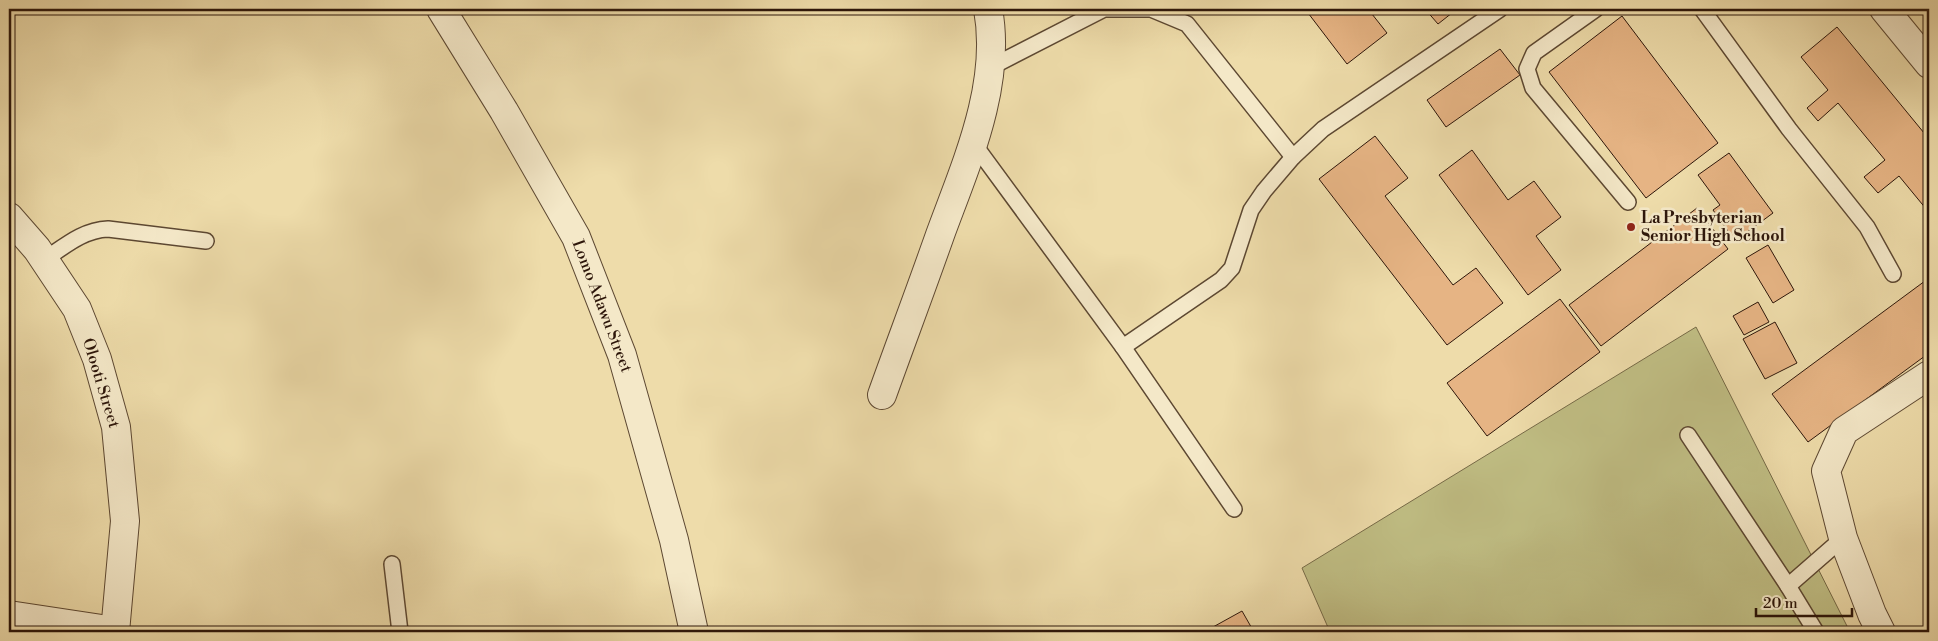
<svg xmlns="http://www.w3.org/2000/svg" width="1938" height="641" viewBox="0 0 1938 641" font-family="'Libre Bodoni',serif">
<style>
.green{fill:#c0be84;stroke:#766a47}
.building{fill:#e6b484;stroke:#2d160a}
.lines{fill:none;stroke-linecap:round;stroke-linejoin:round}
.service-casing{stroke:#5d4832;stroke-width:18}
.minor-casing{stroke:#5d4832;stroke-width:30}
.service{stroke:#f4e8c8;stroke-width:15}
.minor{stroke:#f4e8c8;stroke-width:28}
.poi-dot{fill:#8f2418;stroke:#f4e8c8;stroke-width:2}
.labels{text-anchor:middle;dominant-baseline:central;stroke-width:5;stroke-linejoin:round;paint-order:stroke}
.poi-label{font-size:16px;font-weight:bold;fill:#2d160a;stroke:#f4e8c8;text-anchor:start}
.street-label{font-size:16px;fill:#2d160a;stroke:#f4e8c8}
</style>
<rect width="100%" height="100%" fill="#eedcaa"/>
<filter id="stains"><feTurbulence type="fractalNoise" baseFrequency=".004" numOctaves="4"/><feColorMatrix values="0 0 0 0 .2 0 0 0 0 .09 0 0 0 0 .02 0 0 0 .5 -.17"/></filter>
<radialGradient id="worn" r=".72"><stop offset=".6" stop-color="#630" stop-opacity="0"/><stop offset="1" stop-color="#630" stop-opacity=".3"/></radialGradient>
<polygon class="green" points="1696,327 1850,632 1330,632 1302,568"/>
<g class="building">
<polygon points="1305,9 1368,9 1387,33 1347,64"/>
<polygon points="1425,9 1457,9 1438,24"/>
<polygon points="1622,16 1718,143 1646,198 1549,72"/>
<polygon points="1837,27 1929,139 1929,208 1927,210 1899,176 1878,193 1864,177 1885,160 1838,103 1818,121 1807,108 1828,90 1801,57"/>
<polygon points="1500,49 1520,75 1446,127 1427,100"/>
<polygon points="1375,136 1408,178 1385,196 1453,285 1476,268 1503,303 1447,345 1319,179"/>
<polygon points="1472,150 1508,200 1534,181 1561,217 1536,236 1561,270 1528,295 1439,175"/>
<polygon points="1729,153 1773,213 1735,241 1713,210 1720,205 1698,175"/>
<polygon points="1697,208 1728,249 1601,346 1569,305"/>
<polygon points="1768,245 1794,290 1773,303 1746,258"/>
<polygon points="1929,278 1929,353 1808,442 1772,394"/>
<polygon points="1560,299 1600,352 1487,436 1447,383"/>
<polygon points="1758,302 1769,322 1744,335 1733,316"/>
<polygon points="1775,322 1797,363 1765,379 1743,339"/>
<polygon points="1242,611 1254,632 1204,632"/>
</g>
<g class="lines">
<defs>
<g id="service">
<polyline points="1596,9 1534,53 1527,69 1533,88 1628,202"/>
<polyline points="1702,9 1789,129 1867,227 1893,274"/>
<polyline points="991,67 1104,9 1151,9 1187,24 1293,157 1323,129 1500,9"/>
<polyline points="974,144 1123,347 1234,509"/>
<path d="M44,260C65,246 83,230 108,229L206,241"/>
<polyline points="1123,347 1221,280 1232,268 1251,210 1264,191 1293,157"/>
<polyline points="1688,435 1788,586 1816,632"/>
<polyline points="392,564 400,632"/>
<polyline points="1788,586 1843,538"/>
</g>
<g id="minor">
<polyline points="441,9 504,111 576,237 622,355 674,540 694,632"/>
<polyline points="1884,9 1929,64"/>
<polyline points="9,217 37,249 77,309 97,359 116,427 125,521 115,632"/>
<path d="M882,395C901,342 921,289 940,235C966,164 1002,85 988,9"/>
<polyline points="9,615 115,631"/>
<polyline points="1881,632 1872,614 1843,538 1826,471 1844,431 1929,375"/>
</g>
</defs>
<use href="#service" class="service-casing"/>
<use href="#minor" class="minor-casing"/>
<use href="#service" class="service"/>
<use href="#minor" class="minor"/>
</g>
<circle class="poi-dot" cx="1631" cy="227" r="5"/>
<g class="labels">
<g class="poi-label">
<text x="1641" y="218">La Presbyterian<tspan x="1641" dy="18">Senior High School</tspan></text>
</g>
<g class="street-label">
<text transform="translate(602 306) rotate(69)">Lomo Adawu Street</text>
<text transform="translate(101 383) rotate(73)">Olooti Street</text>
</g>
</g>
<rect width="1938" height="641" fill="none" stroke="#eedcaa" stroke-width="30"/>
<rect x="10" y="10" width="1918" height="621" fill="none" stroke="#2d160a" stroke-width="2.5"/>
<rect x="15" y="15" width="1908" height="611" fill="none" stroke="#2d160a"/>
<path d="M1756 608v8h96v-8" fill="none" stroke="#2d160a" stroke-width="2.5"/>
<text x="1763" y="608" font-size="15" fill="#2d160a" stroke="#f4e8c8" stroke-width="4" paint-order="stroke">20 m</text>
<rect width="100%" height="100%" filter="url(#stains)"/>
<rect width="100%" height="100%" fill="url(#worn)"/>
</svg>
